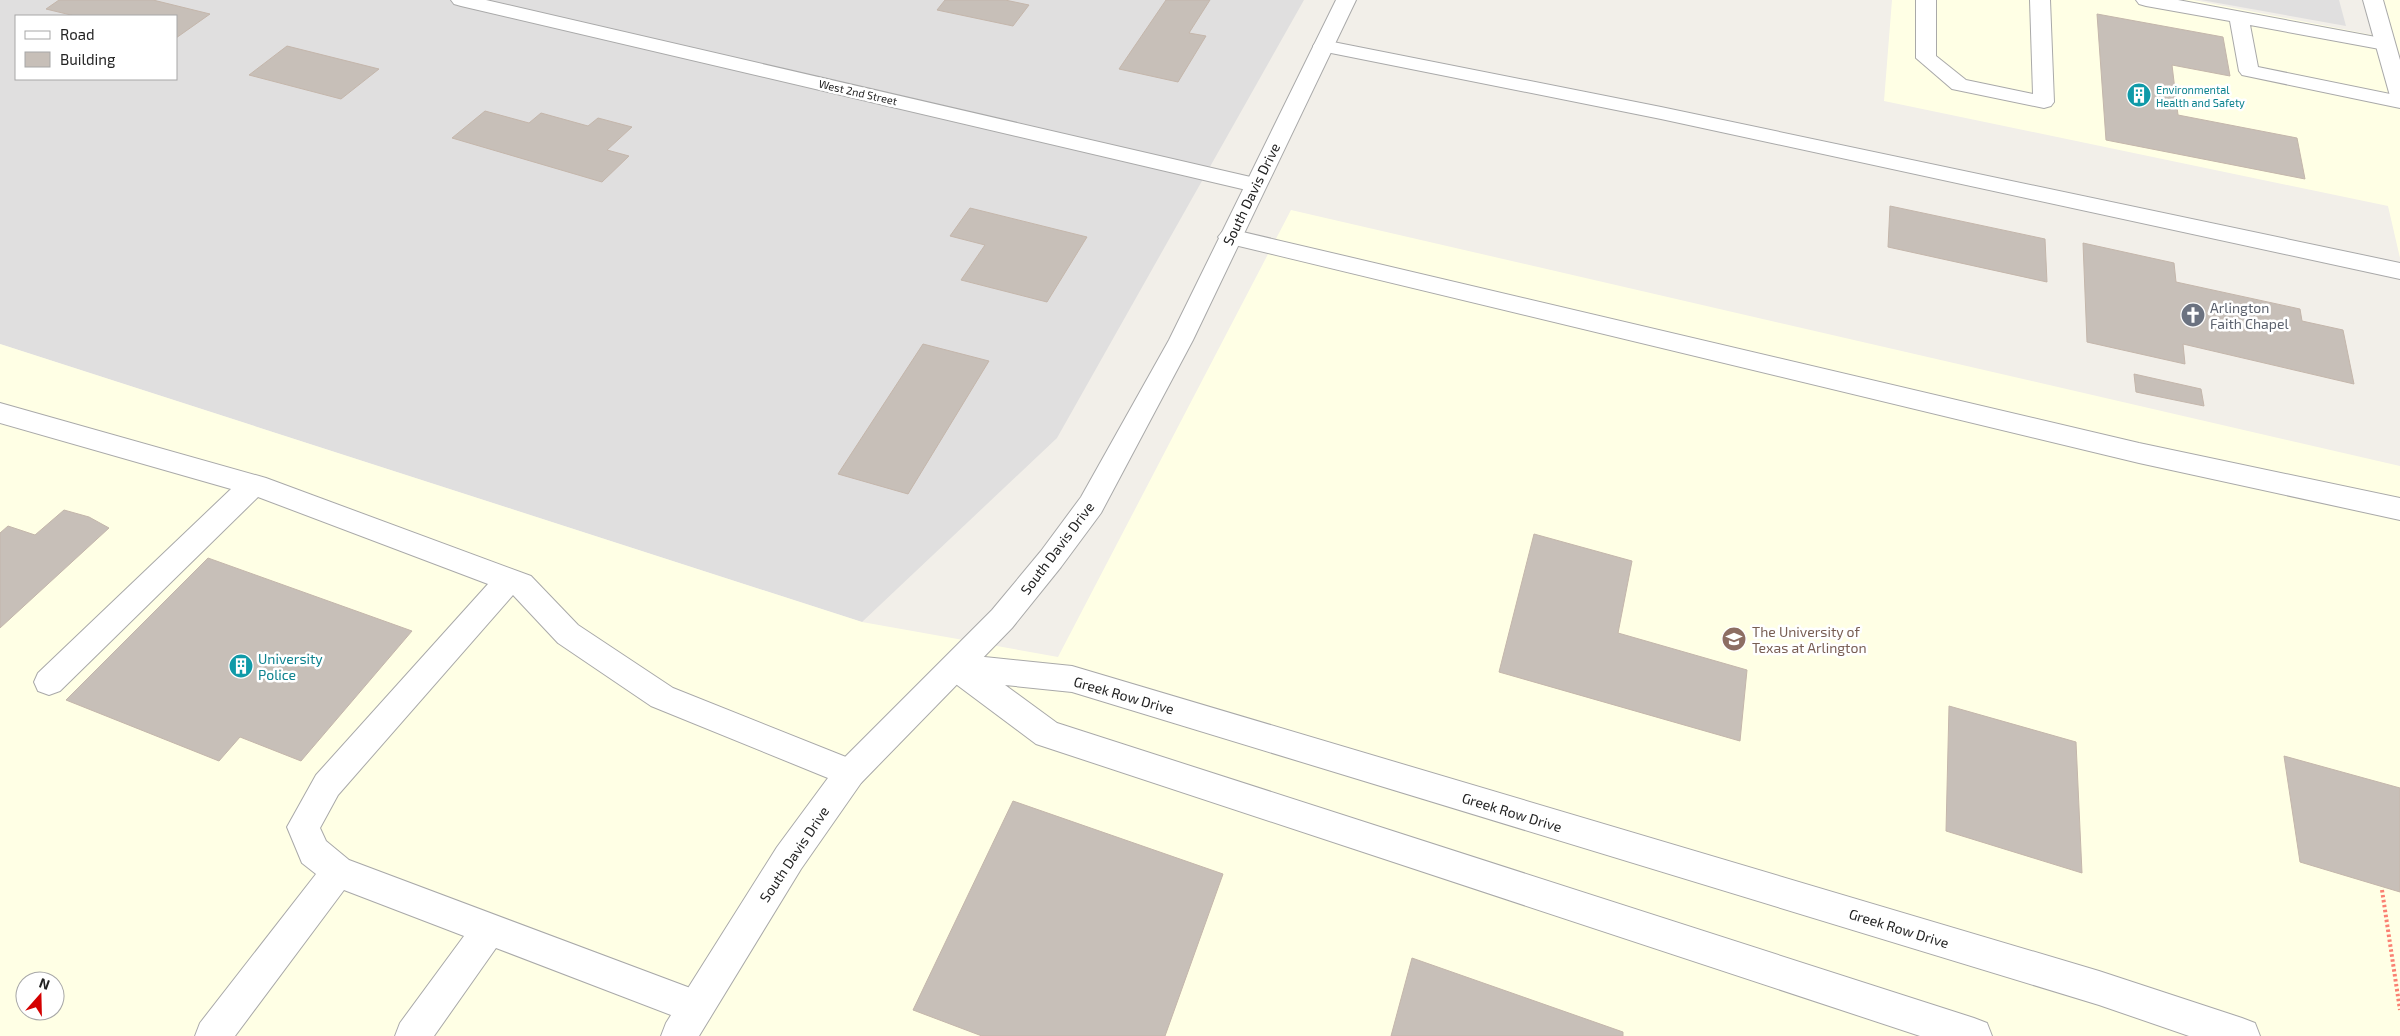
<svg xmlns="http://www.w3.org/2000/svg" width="2400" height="1036" viewBox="0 0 2400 1036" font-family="'Exo 2',sans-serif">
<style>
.residential{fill:#e0dfdf;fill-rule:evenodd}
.education{fill:#ffffe5;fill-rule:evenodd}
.building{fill:#c7bfb8;stroke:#c4b6ab}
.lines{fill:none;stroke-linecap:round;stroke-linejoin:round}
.service-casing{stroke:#a9a9a9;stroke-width:2}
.minor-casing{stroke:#a9a9a9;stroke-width:2}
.tertiary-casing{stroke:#a9a9a9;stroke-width:2}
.path{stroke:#fa8072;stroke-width:4;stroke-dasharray:2.5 2.5;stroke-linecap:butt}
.service{fill:#fff;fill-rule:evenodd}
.minor{fill:#fff;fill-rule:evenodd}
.tertiary{fill:#fff;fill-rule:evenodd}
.labels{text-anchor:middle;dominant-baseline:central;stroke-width:5;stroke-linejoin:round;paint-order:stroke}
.far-culture-label{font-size:11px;fill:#0d838f;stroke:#fff;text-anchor:start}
.far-street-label{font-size:11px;fill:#222;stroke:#fff}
.street-label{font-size:14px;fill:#222;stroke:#fff}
.worship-label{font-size:14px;fill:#5b616d;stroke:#fff;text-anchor:start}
.education-label{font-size:14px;fill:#785e54;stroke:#fff;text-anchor:start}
.culture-label{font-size:14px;fill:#0d838f;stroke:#fff;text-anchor:start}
</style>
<rect width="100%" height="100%" fill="#f2efe9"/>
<g class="residential">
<path d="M0,0H1304L1057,438L862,622L0,344ZM16,16H176V79H16Z"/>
<polygon points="2201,0 2339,0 2346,26"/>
</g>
<g class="education">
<polygon points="1892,0 2193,0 2383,37 2373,0 2400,0 2400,258 2388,206 1884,101"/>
<path d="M1291,210L2400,466V1036H0V344L862,622L1058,657ZM25,981H55V1011H25Z"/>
</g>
<g class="building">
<polygon points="59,0 153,0 210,14 176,38 176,16 75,16 46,9"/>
<polygon points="945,0 1005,0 1029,5 1013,26 937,10"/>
<polygon points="1166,0 1210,0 1189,33 1206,36 1178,82 1119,69"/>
<polygon points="2097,14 2223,37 2230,76 2172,65 2178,115 2297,138 2305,179 2106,140"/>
<polygon points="287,46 379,69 341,99 249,75"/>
<polygon points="485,111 529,123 541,113 588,126 598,118 632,127 607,150 629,156 602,182 452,138"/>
<polygon points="1890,206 2045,239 2047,282 1888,247"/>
<polygon points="970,208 1087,237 1047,302 961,280 985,245 950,236"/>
<polygon points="2083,243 2174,263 2176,282 2300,309 2302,321 2343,330 2354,384 2183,344 2185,364 2087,342"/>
<polygon points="923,344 989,361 908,494 838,474"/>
<polygon points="2134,374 2201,389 2204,406 2136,392"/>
<polygon points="64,510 89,517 109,528 0,628 0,533 8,526 35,535"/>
<polygon points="1534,534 1632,561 1618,633 1747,670 1740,741 1499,672"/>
<polygon points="208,558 412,631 301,761 240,737 219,761 66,700"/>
<polygon points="1949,706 2076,742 2082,873 1946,831"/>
<polygon points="2284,756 2400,788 2400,892 2300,862"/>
<polygon points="1013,801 1223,874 1165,1036 982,1036 913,1010"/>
<polygon points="1412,958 1623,1032 1623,1036 1391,1036"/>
</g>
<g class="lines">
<defs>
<g id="service">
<polygon points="1916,0 1936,0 1936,56 1966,80 2033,94 2030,0 2050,0 2054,102 2051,106 2044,108 1952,89 1916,58"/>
<polygon points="2136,0 2178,0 2392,40 2395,44 2392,48 2385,50 2250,25 2258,67 2400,96 2400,108 2242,75 2239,71 2230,21 2146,6 2139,4"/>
<polygon points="1323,40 1661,107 2400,263 2400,279 1661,119 1316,50 1313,46 1316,42"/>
<polygon points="1230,229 2139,443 2400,498 2400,520 2139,463 1222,242 1218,237 1222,232"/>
<polygon points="0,403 266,478 531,576 578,625 673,688 861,763 866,773 861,783 850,787 651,706 558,643 513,595 338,795 320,828 326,841 349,860 709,995 715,1007 709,1019 697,1025 496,948 434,1036 395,1036 400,1023 464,936 344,890 235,1036 195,1036 200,1023 316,874 302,863 287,827 316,775 488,584 258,497 60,691 49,695 38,691 34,682 38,673 231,489 0,423"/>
</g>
<g id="minor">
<polygon points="451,0 486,0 1255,178 1263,180 1266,185 1263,190 1255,192 461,6 454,4"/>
<polygon points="2363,0 2383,0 2400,60 2400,102 2393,100 2390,96"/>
<polygon points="956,654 1072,666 2099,971 2242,1018 2255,1023 2260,1036 2189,1036 2099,1005 1072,692 1005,685 1057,723 1974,1018 1987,1023 1992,1036 1920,1036 1036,744 945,676 941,667 945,658"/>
</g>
<polygon id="tertiary" points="1336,0 1356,0 1193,340 1101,513 1061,567 1012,628 861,783 801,869 699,1036 661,1036 666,1023 777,847 839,763 992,610 1041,551 1081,497 1169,340"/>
</defs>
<use href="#service" class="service-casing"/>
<use href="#minor" class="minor-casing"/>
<use href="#tertiary" class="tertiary-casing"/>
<polyline class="path" points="2382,890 2400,1010"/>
<use href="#service" class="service"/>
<use href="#minor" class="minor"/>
<use href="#tertiary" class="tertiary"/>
</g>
<defs>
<symbol id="building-disc" viewBox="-11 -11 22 22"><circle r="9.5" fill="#0f9aa8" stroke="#fff"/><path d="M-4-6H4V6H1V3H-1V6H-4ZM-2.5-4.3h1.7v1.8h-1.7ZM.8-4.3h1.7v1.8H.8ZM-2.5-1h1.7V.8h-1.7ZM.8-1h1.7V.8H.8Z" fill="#fff"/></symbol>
<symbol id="church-disc" viewBox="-11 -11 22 22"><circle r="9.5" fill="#6b7280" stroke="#fff"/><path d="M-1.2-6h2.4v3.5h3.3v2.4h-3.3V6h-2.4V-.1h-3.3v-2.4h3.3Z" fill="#fff"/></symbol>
<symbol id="university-disc" viewBox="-11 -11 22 22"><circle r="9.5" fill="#8d6e63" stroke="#fff"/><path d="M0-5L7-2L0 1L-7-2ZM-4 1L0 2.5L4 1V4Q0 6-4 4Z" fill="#fff"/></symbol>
</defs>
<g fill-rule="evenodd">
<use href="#building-disc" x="2125" y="81" width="28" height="28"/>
<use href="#church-disc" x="2179" y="301" width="28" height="28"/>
<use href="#university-disc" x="1720" y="625" width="28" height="28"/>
<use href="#building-disc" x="227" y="652" width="28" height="28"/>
</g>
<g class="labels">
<g class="far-culture-label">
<text x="2156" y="89">Environmental<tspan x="2156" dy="13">Health and Safety</tspan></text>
</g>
<g class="far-street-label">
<text transform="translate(858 92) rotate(13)">West 2nd Street</text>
</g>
<g class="street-label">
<text transform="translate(1251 194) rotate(-64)">South Davis Drive</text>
<text transform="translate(1057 548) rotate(-53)">South Davis Drive</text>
<text transform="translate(1124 695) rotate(16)">Greek Row Drive</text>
<text transform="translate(1512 812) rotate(17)">Greek Row Drive</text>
<text transform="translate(794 854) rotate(-56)">South Davis Drive</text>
<text transform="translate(1899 928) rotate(17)">Greek Row Drive</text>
</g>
<g class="worship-label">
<text x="2210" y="307">Arlington<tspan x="2210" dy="16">Faith Chapel</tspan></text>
</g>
<g class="education-label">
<text x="1752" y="631">The University of<tspan x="1752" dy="16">Texas at Arlington</tspan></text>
</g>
<g class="culture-label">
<text x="258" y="658">University<tspan x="258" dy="16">Police</tspan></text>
</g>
</g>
<rect x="15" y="15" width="162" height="65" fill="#ffffff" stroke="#a7a7a7"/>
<rect x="25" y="31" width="25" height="8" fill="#ffffff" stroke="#a7a7a7"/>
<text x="60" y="40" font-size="15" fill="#222222">Road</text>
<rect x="25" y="52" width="25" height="15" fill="#c7bfb8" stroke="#a7a7a7"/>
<text x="60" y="65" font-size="15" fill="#222222">Building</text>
<g transform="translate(40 996) rotate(20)"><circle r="24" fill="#ffffff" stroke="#a7a7a7"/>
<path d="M0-4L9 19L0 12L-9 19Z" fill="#d40000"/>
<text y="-8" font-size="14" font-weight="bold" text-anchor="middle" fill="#222222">N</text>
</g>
</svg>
